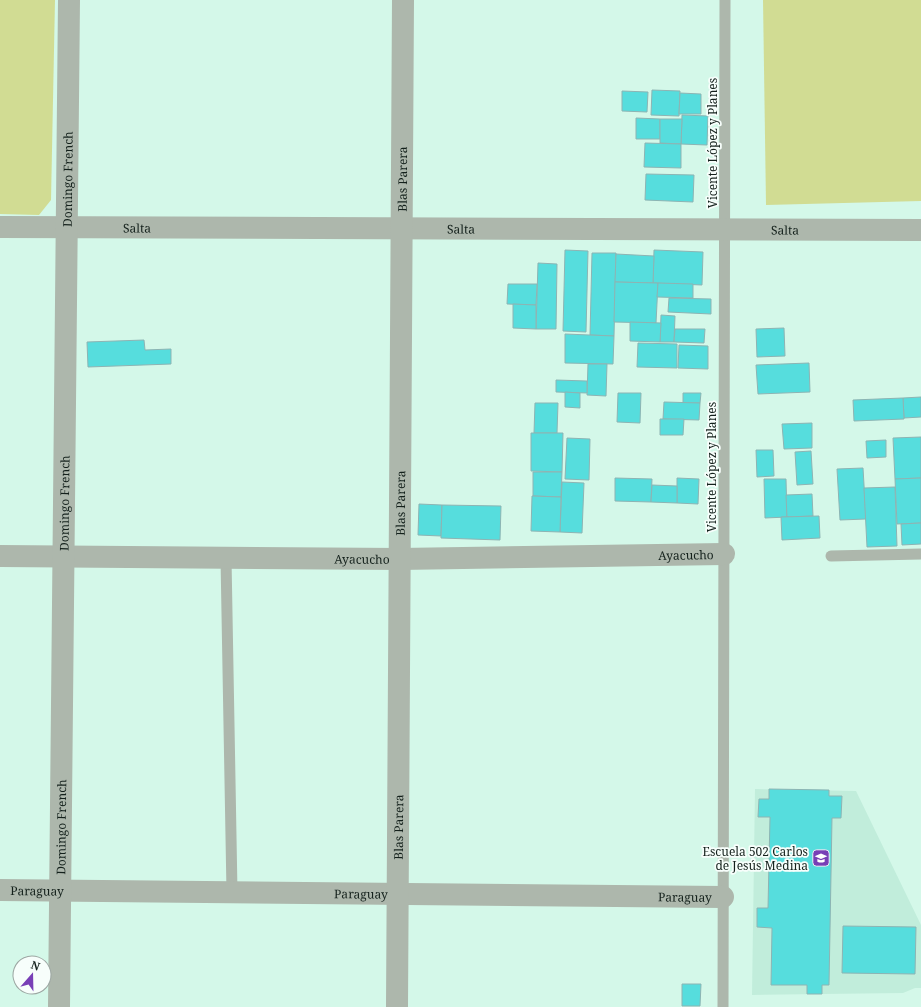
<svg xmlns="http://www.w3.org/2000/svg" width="921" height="1007" viewBox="0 0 921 1007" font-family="'Noto Serif',serif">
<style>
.built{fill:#c1eddb}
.green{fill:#d1dc93}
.building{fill:#56dddd;stroke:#8db4b3}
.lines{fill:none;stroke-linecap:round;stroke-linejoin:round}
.lane{stroke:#adb7ac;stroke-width:11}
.street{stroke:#adb7ac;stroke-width:22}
.labels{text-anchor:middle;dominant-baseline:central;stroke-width:3.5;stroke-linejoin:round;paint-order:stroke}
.street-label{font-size:12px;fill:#14211c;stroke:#f7fefb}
.poi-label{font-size:12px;fill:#14211c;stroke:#f7fefb;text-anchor:end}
</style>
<rect width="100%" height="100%" fill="#d4f8e9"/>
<polygon class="built" points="755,789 856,791 921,925 921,988 915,988 903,993 752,995"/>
<g class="green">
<polygon points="0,0 55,0 51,200 39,215 0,214"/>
<polygon points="763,0 921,0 921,201 766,205"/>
</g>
<g class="building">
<polygon points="652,90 680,91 679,116 651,115"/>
<polygon points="622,91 648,92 647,112 622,111"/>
<polygon points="680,93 701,94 701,114 679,114"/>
<polygon points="682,115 708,116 707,145 681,144"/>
<polygon points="636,118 660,119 660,139 636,139"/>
<polygon points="660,119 682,119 681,144 660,143"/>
<polygon points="645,143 681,144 681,168 644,167"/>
<polygon points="646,174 694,175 693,202 645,200"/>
<polygon points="565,250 588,251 586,332 563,331"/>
<polygon points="654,250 703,252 702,285 653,283"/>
<polygon points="592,253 616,253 614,336 590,335"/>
<polygon points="616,254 654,256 653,283 615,282"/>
<polygon points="538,263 557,264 556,329 536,329"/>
<polygon points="615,282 658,283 656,323 614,322"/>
<polygon points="658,283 693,284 693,298 657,297"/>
<polygon points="508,284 537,284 536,305 507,304"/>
<polygon points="669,298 711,299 711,314 668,312"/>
<polygon points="513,304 536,305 536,329 513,328"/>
<polygon points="661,315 675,316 674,342 660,342"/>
<polygon points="630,322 661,323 660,342 630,341"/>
<polygon points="784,328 785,356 757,357 756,329"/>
<polygon points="675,329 705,329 704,343 674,342"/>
<polygon points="565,334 614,336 613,364 565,363"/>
<polygon points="144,340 145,350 171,349 171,364 88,367 87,342"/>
<polygon points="638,343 677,344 677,368 637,367"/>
<polygon points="679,345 708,346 708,369 678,368"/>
<polygon points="809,363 810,392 758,394 756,365"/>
<polygon points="588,364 607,364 606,396 587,395"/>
<polygon points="556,380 587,381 587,393 556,392"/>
<polygon points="565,392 580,393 580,408 565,407"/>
<polygon points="618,393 641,393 640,423 617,422"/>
<polygon points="683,393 701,393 700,403 683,403"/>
<polygon points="921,397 921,417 904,418 903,398"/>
<polygon points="903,398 904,419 854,421 853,400"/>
<polygon points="664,402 700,403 699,420 663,419"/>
<polygon points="535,403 558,403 557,433 534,433"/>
<polygon points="660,419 684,419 683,435 660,435"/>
<polygon points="812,423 812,448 784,449 782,424"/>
<polygon points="531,433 563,433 562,472 531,471"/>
<polygon points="921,437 921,478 895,479 893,438"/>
<polygon points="567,438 590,439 589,480 565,479"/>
<polygon points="886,440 886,457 867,458 866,441"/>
<polygon points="756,450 773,450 774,476 757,477"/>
<polygon points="811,451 813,484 797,485 795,452"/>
<polygon points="863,468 866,519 840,520 837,469"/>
<polygon points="533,472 562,472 561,497 533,496"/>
<polygon points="615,478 652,479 651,502 615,501"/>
<polygon points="677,478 699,479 698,504 677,503"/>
<polygon points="921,478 921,523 897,524 895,479"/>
<polygon points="764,479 786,479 787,517 765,518"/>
<polygon points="562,482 584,483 582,533 560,532"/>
<polygon points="652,485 677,486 677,503 651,502"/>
<polygon points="895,487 897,546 867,547 864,488"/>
<polygon points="812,494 813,516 787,517 786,495"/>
<polygon points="532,496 561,497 560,532 531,531"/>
<polygon points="419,504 442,505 441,536 418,535"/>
<polygon points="442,505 501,506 500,540 441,538"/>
<polygon points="819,516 820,538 782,540 781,517"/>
<polygon points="921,523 921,544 902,545 901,524"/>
<polygon points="769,789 829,790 829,796 842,796 841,818 832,818 829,985 822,985 822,994 807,994 807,985 771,985 772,928 757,927 757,908 768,908 770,817 758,817 759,799 769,799"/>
<polygon points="843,926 916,927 915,974 842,973"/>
<polygon points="682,984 701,984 700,1006 682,1006"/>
</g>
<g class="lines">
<g class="lane">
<polyline points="831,556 921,554"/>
<polyline points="226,558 232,892"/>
<polyline points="723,1007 725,0"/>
</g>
<g class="street">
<path id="s1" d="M0,227L921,230"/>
<path id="s2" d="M0,556L400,559L724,554"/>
<path id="s3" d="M0,890L723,897"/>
<path id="s4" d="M59,1007L69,0"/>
<path id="s5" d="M397,1007L403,0"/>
</g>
</g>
<defs>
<symbol id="school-square" viewBox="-11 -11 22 22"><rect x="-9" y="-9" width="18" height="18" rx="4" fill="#783fb6" stroke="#f7fefb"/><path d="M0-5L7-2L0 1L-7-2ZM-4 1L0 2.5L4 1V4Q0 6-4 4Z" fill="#fff"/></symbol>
</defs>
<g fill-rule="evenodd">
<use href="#school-square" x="811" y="848" width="20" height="20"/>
</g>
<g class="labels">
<g class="street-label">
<text transform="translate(712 143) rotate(-90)">Vicente López y Planes</text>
<text stroke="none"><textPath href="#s4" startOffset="828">Domingo French</textPath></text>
<text stroke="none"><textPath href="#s5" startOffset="828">Blas Parera</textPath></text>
<text stroke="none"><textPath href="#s1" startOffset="137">Salta</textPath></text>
<text stroke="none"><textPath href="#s1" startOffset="461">Salta</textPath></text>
<text stroke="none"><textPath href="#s1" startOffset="785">Salta</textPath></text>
<text transform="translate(711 467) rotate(-90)">Vicente López y Planes</text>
<text stroke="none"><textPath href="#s4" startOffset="504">Domingo French</textPath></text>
<text stroke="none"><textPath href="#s5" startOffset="504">Blas Parera</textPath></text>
<text stroke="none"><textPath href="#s2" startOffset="686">Ayacucho</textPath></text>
<text stroke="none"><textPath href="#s2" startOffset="362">Ayacucho</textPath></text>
<text stroke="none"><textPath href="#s4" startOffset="180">Domingo French</textPath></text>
<text stroke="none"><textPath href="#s5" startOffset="180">Blas Parera</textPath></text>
<text stroke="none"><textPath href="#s3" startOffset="37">Paraguay</textPath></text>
<text stroke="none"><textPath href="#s3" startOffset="361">Paraguay</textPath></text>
<text stroke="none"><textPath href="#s3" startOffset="685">Paraguay</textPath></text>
</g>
<g class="poi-label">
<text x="808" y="851">Escuela 502 Carlos<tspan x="808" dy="14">de Jesús Medina</tspan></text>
</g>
</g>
<g transform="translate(32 975) rotate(20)"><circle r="19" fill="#f7fefb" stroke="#9ca6a2"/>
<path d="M0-3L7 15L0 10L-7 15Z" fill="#783fb6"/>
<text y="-6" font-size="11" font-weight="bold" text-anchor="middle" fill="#14211c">N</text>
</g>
</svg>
